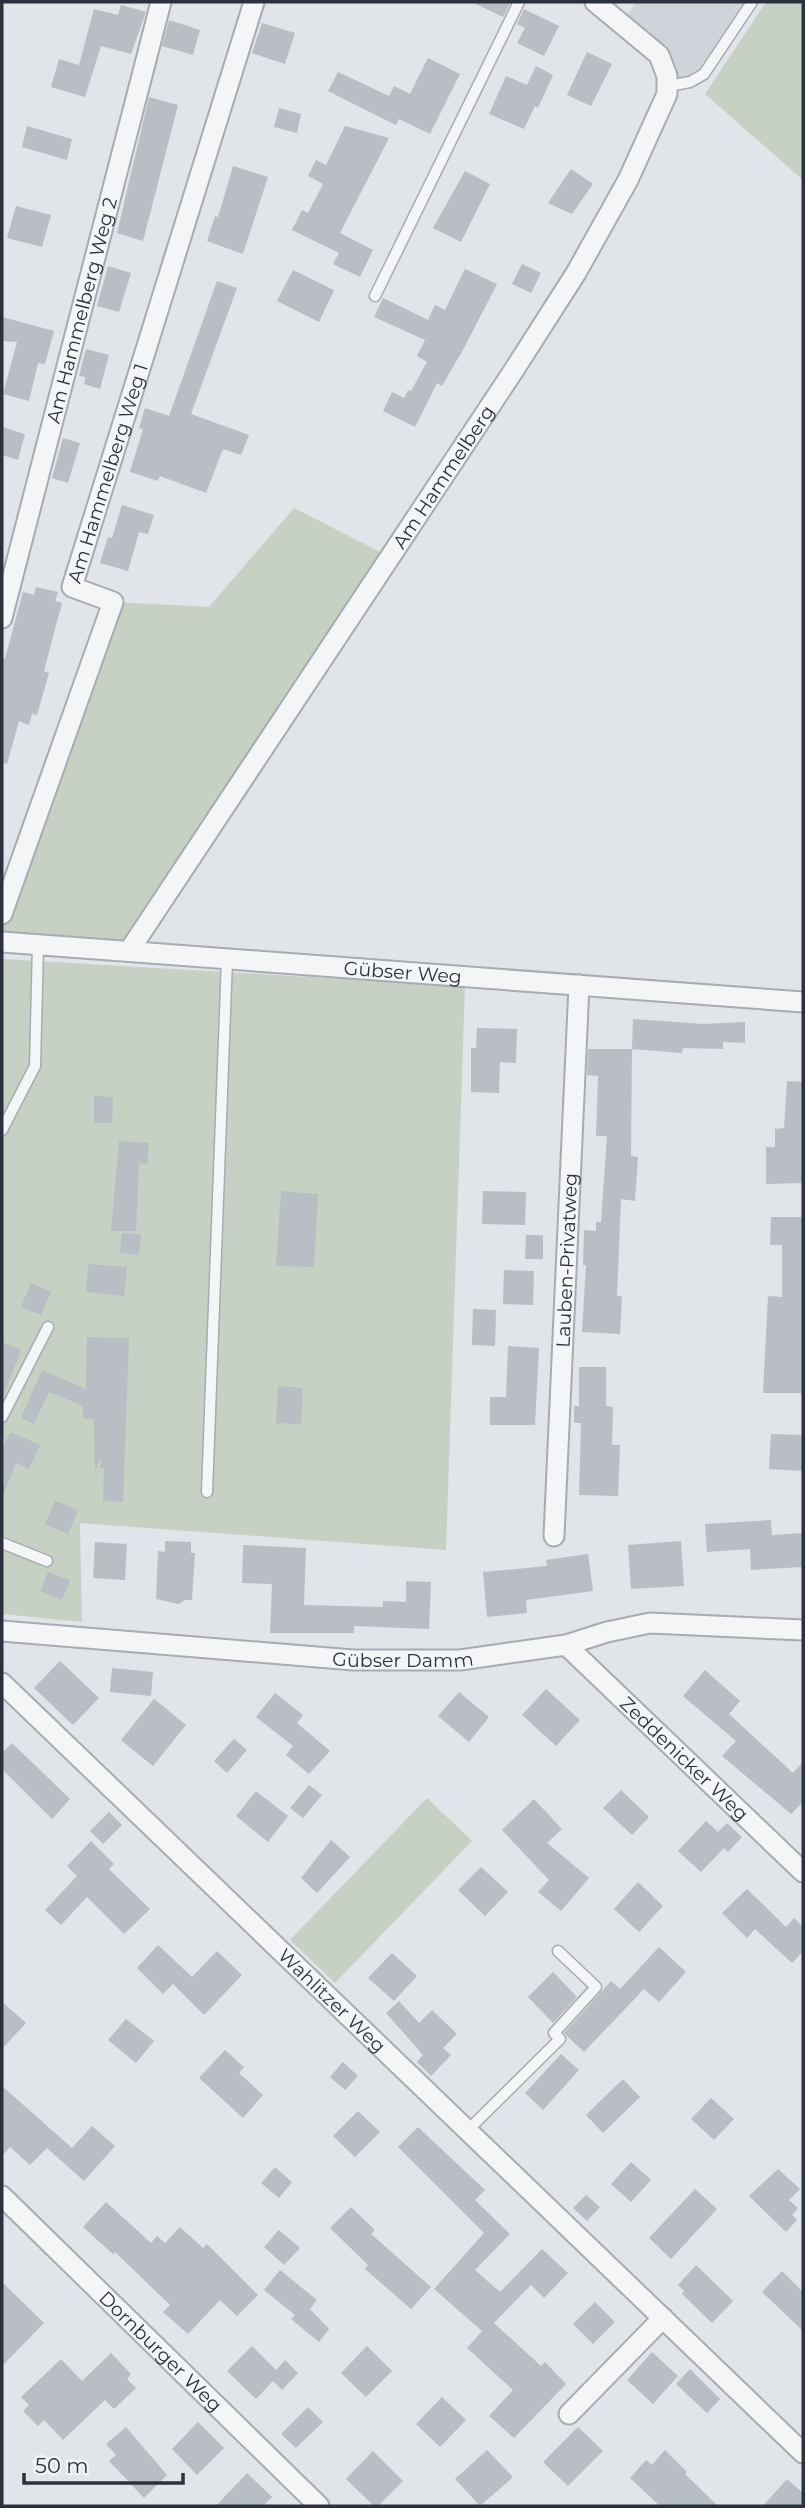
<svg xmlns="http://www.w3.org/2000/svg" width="805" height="2508" viewBox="0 0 805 2508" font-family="Montserrat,sans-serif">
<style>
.built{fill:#cfd3da}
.green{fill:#c7d1c3}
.building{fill:#b9bdc4}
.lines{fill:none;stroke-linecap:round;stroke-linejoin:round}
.lane-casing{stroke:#a7abb2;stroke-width:13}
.street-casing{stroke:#a7abb2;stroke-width:23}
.lane{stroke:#f3f5f7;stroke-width:10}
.street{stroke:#f3f5f7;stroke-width:19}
.labels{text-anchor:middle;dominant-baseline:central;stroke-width:7;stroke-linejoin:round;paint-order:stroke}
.street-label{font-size:19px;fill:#2b323e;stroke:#f0f3f6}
</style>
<rect width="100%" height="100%" fill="#e1e4e8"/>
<polygon class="built" points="636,2 752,2 708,71 668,86 667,76 621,25"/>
<g class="green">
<polygon points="766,2 803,2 803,180 705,94"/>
<polygon points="294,508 390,557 129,951 2,942 2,914 113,602 209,607"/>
<polygon points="3,959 465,986 446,1550 80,1523 82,1622 2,1614"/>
<polygon points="427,1798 472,1841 335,1983 290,1940"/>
</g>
<g class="building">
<polygon points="472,2 511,2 503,17"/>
<polygon points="121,5 146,12 131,54 101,46 85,97 51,87 59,59 79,65 94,9 118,15"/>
<polygon points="524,9 559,26 544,56 517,43 525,28 517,24"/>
<polygon points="169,20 200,30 193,55 162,46"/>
<polygon points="262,23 295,33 285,64 252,53"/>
<polygon points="587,52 612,64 591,106 567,95"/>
<polygon points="428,58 460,74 430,134 399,119 396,125 328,91 338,72 389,96 394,86 410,94"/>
<polygon points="536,66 553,75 538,108 535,106 524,129 489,114 506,76 527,85"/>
<polygon points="149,97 178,105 143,241 117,233"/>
<polygon points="279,108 301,114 297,133 274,127"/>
<polygon points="27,126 72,139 67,160 22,147"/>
<polygon points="345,126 389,138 340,233 373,250 360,277 333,264 339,253 292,230 302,210 308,213 323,184 308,176 316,160 326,165"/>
<polygon points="233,166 268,177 243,254 207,241 215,216 218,217"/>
<polygon points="571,169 593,184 572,214 548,203"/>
<polygon points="465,171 490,184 461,242 433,228"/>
<polygon points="16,206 51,215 42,247 7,238"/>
<polygon points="522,264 541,273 531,293 512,284"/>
<polygon points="108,266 131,273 119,312 97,306"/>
<polygon points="465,269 497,284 464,348 442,386 437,383 415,427 383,411 392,392 404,398 408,390 411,391 427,362 417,356 425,340 374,317 383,298 428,320 435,305 445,310"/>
<polygon points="293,270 334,290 319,322 277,301"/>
<polygon points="217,281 237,288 191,414 249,435 241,455 223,449 206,493 160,476 158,481 130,472 143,429 139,428 145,408 169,416"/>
<polygon points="2,317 54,331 45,364 38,363 29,401 3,394 17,342 2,341"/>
<polygon points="86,349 109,355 100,389 84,384 85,377 79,376"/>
<polygon points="2,427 25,434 18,460 2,455"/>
<polygon points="63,438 80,443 68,483 52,478"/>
<polygon points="122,505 154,515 148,534 139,532 128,571 100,563 108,537 112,538"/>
<polygon points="36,587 58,592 55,601 62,603 44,671 49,673 37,715 32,714 29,725 19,721 7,764 2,763 2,658 5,659 23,592 34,595"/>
<polygon points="633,1019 704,1024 745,1022 745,1043 723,1042 723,1049 683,1048 682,1053 632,1049"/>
<polygon points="477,1028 517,1029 516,1063 500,1062 499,1093 471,1092 471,1048 476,1048"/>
<polygon points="588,1049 632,1049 631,1156 638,1157 635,1201 621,1199 617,1296 622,1296 620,1334 582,1332 586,1265 583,1265 584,1230 596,1231 596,1222 601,1222 607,1136 596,1136 598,1076 587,1075"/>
<polygon points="787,1081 803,1082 803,1183 766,1184 766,1147 775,1147 775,1129 784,1128"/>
<polygon points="94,1096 113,1097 112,1123 94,1123"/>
<polygon points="119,1141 149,1143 147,1164 139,1163 136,1231 111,1231"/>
<polygon points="281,1191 318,1194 314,1267 276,1266"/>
<polygon points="483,1191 526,1192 525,1225 482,1224"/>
<polygon points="771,1217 803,1217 803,1393 763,1393 768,1296 782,1297 782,1245 770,1245"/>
<polygon points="122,1233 141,1235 139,1255 120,1253"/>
<polygon points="526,1235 543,1235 543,1259 525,1259"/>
<polygon points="88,1264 127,1267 124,1296 86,1292"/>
<polygon points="504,1270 534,1271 533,1305 503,1304"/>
<polygon points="31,1283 51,1292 41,1315 21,1307"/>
<polygon points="473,1309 496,1310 495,1346 472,1345"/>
<polygon points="87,1337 129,1338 123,1502 103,1501 104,1468 100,1468 101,1457 95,1471 94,1419 83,1419 83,1406 49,1392 34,1424 21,1418 42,1370 86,1389"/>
<polygon points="2,1342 21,1350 3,1397 2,1397"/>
<polygon points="508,1346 539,1348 535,1425 490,1425 490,1397 506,1397"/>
<polygon points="579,1367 606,1367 606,1406 613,1407 612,1445 620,1445 618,1496 579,1495 581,1423 574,1423 574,1406 579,1406"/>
<polygon points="278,1386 303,1388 301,1424 276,1423"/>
<polygon points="10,1432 40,1445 29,1469 16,1463 3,1496 2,1449"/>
<polygon points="771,1434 803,1435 803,1471 769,1469"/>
<polygon points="55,1501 78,1510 68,1534 45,1524"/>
<polygon points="771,1520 772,1535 803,1533 803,1567 751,1570 750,1549 707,1552 705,1524"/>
<polygon points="165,1541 191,1542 191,1553 195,1553 192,1600 185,1600 179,1604 156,1599 158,1551 165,1552"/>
<polygon points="681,1541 684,1586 631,1589 628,1545"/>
<polygon points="95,1542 127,1544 125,1580 93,1578"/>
<polygon points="243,1545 306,1548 304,1605 383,1607 383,1601 406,1602 406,1581 431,1582 429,1629 354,1626 354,1633 270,1633 272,1584 242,1583"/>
<polygon points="588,1554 593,1591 526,1600 527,1613 487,1617 483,1572 547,1566 546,1560"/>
<polygon points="48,1572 70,1580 62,1600 40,1591"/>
<polygon points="60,1661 99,1698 73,1725 34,1688"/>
<polygon points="112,1668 153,1672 151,1696 110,1692"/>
<polygon points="705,1670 740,1701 729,1714 793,1773 803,1762 803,1802 791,1814 722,1756 736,1741 683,1696"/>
<polygon points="546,1689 580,1720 556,1746 522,1715"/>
<polygon points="459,1692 489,1717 469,1742 438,1716"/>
<polygon points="275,1693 303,1715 297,1723 330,1751 309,1774 286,1755 293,1746 256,1717"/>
<polygon points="154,1699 186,1725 153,1766 121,1740"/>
<polygon points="234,1739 247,1750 227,1773 214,1761"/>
<polygon points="12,1743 70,1799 52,1819 2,1769 2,1753"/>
<polygon points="309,1785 322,1795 303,1818 290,1808"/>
<polygon points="621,1790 649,1817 632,1835 603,1808"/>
<polygon points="256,1791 288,1816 268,1842 236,1816"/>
<polygon points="534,1799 562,1829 547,1843 589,1878 561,1911 538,1892 549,1880 502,1830"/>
<polygon points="109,1812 122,1825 103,1844 90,1831"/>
<polygon points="706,1821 718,1832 727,1823 742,1837 728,1852 724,1848 701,1872 678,1851"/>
<polygon points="331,1840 350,1857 317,1893 301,1878"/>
<polygon points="91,1841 114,1864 109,1869 150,1909 124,1934 87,1897 61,1925 45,1910 77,1876 67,1866"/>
<polygon points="481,1867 508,1892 485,1916 458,1890"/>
<polygon points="638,1882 663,1906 639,1932 614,1909"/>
<polygon points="747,1889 786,1927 794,1918 803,1927 803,1951 792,1963 755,1929 747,1938 722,1913"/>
<polygon points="158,1945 192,1977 217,1951 242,1975 204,2015 173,1984 163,1994 137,1968"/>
<polygon points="659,1947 686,1972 659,2002 644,1989 584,2052 564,2033 611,1981 620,1989"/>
<polygon points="392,1953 417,1976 394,2001 368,1978"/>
<polygon points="553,1972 577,1997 553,2023 528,1997"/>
<polygon points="399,2001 419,2023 432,2010 457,2034 443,2048 451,2055 431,2076 417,2062 423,2055 386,2013"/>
<polygon points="2,2002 26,2023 2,2049"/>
<polygon points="126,2019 154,2041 136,2063 108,2040"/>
<polygon points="225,2050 244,2067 239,2073 263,2095 243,2118 199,2078"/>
<polygon points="561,2054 579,2070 543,2110 525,2093"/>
<polygon points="343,2062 358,2076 345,2090 330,2077"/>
<polygon points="623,2079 640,2097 603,2133 586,2115"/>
<polygon points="2,2086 72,2148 92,2126 115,2146 84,2181 47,2148 30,2165 10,2147 2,2156"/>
<polygon points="711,2098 734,2119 714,2140 691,2119"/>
<polygon points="358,2111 380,2132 355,2157 333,2136"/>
<polygon points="418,2127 485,2190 475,2200 510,2234 475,2270 500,2292 542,2249 568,2273 544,2298 531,2285 494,2323 541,2366 545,2362 566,2384 514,2438 489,2416 513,2390 467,2348 482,2331 434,2289 484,2233 398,2147"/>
<polygon points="631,2162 651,2180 631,2202 611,2184"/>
<polygon points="275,2167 292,2182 279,2198 261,2183"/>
<polygon points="778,2169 800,2189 789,2200 798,2208 792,2215 797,2220 786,2232 749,2196"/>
<polygon points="695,2189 717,2209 671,2259 649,2238"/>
<polygon points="586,2195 600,2207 587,2221 573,2208"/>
<polygon points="106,2202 151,2243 157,2236 165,2243 180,2227 203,2248 207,2244 258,2295 237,2316 220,2300 188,2334 163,2312 170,2305 115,2252 113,2254 83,2227"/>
<polygon points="351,2207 375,2230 371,2234 431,2287 411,2309 365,2269 368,2265 330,2228"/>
<polygon points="279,2230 300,2248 284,2265 264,2247"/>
<polygon points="696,2265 733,2301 712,2323 682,2294 684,2291 678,2285"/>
<polygon points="280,2270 317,2300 310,2309 329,2329 319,2342 291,2319 295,2315 264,2290"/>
<polygon points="782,2271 803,2292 803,2331 762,2292"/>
<polygon points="2,2282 44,2323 2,2366"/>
<polygon points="595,2302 615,2322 593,2344 573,2324"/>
<polygon points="252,2346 276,2370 285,2360 298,2373 282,2390 273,2381 256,2399 227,2371"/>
<polygon points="367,2346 392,2371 366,2397 341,2373"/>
<polygon points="652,2352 678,2376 653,2404 627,2380"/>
<polygon points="111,2353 131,2374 127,2379 136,2388 114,2409 105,2400 63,2440 44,2420 38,2426 23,2411 29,2405 21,2397 61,2359 82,2381"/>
<polygon points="690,2369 720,2399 707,2413 676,2384"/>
<polygon points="442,2397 466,2420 440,2447 416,2424"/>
<polygon points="308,2407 323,2422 296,2448 281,2434"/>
<polygon points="198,2422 224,2448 197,2475 172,2449"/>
<polygon points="126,2427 167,2475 144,2498 109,2461 116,2455 106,2444"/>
<polygon points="578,2427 603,2451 568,2486 543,2462"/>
<polygon points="487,2450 513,2477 480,2506 455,2479"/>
<polygon points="665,2450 687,2472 685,2474 718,2506 660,2506 630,2478 646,2460 652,2465"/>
<polygon points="373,2451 403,2481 378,2506 374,2506 346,2479"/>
<polygon points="247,2473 272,2497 263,2506 216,2506"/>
<polygon points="787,2479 803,2493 803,2506 763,2506"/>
</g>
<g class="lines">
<defs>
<g id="lane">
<polyline points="668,86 690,82 704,74 752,2"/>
<polyline points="375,296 519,2"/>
<polyline points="2,1130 35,1066 38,945"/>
<polyline points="2,1417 48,1327"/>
<polyline points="207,1492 227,959"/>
<polyline points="2,1543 47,1561"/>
<polyline points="467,2131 560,2039 554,2033 596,1987 558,1951"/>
</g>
<g id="street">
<path id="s1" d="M2,618L161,2"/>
<path id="s2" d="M2,914L113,602L72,587L254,2"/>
<path id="s3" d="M2,942L803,1002"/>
<path id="s4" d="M129,951L514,370L576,273L628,180L667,94V76L659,55L595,2"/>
<path id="s5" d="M554,1536L579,985"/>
<path id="s6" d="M2,1631L353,1660H460L566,1645L607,1632L650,1623L803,1630"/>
<path id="s7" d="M566,1645L803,1872"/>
<path id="s8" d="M2,1683L803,2453"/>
<path id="s9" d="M2,2196L319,2506"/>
<polyline points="569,2414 663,2318"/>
</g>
</defs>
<use href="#lane" class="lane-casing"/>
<use href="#street" class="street-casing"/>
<use href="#lane" class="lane"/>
<use href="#street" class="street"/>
</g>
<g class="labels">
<g class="street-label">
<text stroke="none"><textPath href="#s1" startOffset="318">Am Hammelberg Weg 2</textPath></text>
<text stroke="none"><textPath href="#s2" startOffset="494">Am Hammelberg Weg 1</textPath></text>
<text stroke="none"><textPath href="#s4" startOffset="569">Am Hammelberg</textPath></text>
<text stroke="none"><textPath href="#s3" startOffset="402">Gübser Weg</textPath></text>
<text stroke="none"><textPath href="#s5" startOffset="276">Lauben-Privatweg</textPath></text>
<text stroke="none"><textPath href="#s6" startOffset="402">Gübser Damm</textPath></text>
<text stroke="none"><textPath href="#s7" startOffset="164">Zeddenicker Weg</textPath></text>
<text stroke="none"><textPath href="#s8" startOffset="458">Wahlitzer Weg</textPath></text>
<text stroke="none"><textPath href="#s9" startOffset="222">Dornburger Weg</textPath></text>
</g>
</g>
<rect width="805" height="2508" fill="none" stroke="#2b323e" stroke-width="7"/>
<path d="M24 2473v10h159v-10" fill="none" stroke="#2b323e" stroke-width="3.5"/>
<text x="35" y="2473" font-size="21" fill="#2b323e" stroke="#f0f3f6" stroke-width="5" paint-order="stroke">50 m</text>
</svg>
